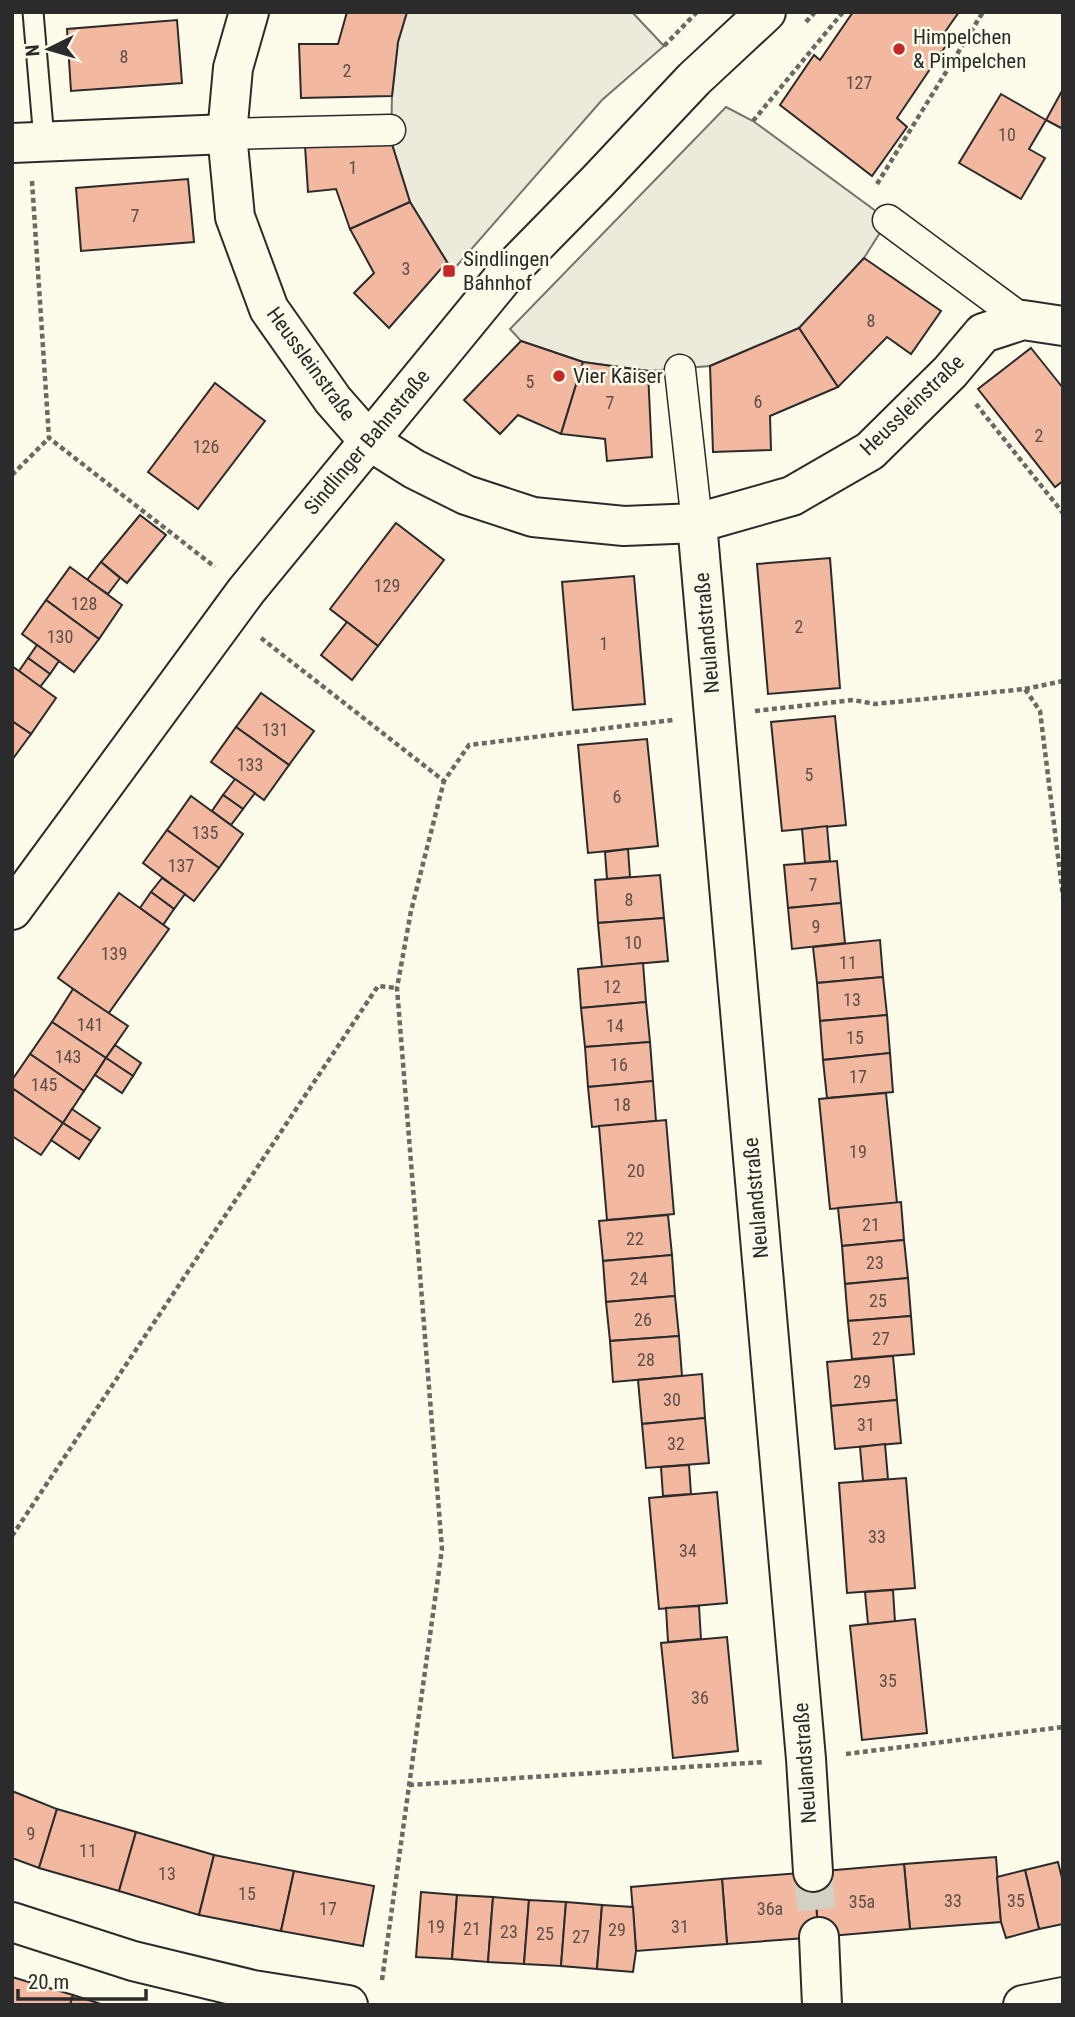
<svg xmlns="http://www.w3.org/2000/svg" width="1075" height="2017" viewBox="0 0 1075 2017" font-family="'Roboto Condensed',sans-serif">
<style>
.parking{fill:#eceadb;stroke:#74746e;stroke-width:2}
.building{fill:#f2b8a0;stroke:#2b2b2b;stroke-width:2}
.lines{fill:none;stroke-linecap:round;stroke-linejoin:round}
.minor-tunnel{stroke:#d3d1c4;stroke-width:38;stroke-dasharray:38 19;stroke-linecap:butt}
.service-casing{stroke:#2b2b2b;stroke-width:23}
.pedestrian-casing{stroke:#2b2b2b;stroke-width:33}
.minor-casing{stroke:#2b2b2b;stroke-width:42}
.tertiary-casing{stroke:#2b2b2b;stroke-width:42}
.path{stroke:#6a6964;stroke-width:4.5;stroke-dasharray:5 3.5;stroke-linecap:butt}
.service{stroke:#fdfbea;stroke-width:19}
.pedestrian{stroke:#fdfbea;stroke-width:30}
.minor{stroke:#fdfbea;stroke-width:38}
.tertiary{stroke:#fdfbea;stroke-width:38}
.poi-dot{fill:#c62828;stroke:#fdfbea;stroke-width:2.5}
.labels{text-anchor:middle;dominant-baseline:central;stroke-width:5;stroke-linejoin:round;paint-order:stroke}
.number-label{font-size:18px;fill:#5d4e48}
.poi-label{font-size:21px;fill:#2b2b2b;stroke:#fdfbea;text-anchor:start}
.street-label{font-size:21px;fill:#2b2b2b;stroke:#fdfbea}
</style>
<rect width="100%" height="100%" fill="#fdfbea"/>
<g class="parking">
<polygon points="407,12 632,12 664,46 602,100 454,269 447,262 410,202 391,141 392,96 398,42"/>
<polygon points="726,107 753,121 888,220 864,258 799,328 710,366 648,371 583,362 521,341 510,329"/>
</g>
<g class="building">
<polygon points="347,12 407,12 398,42 392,96 301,98 299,44 338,44"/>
<polygon points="853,12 959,12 940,39 947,44 897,118 907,127 872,176 780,105 814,55 820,60"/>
<polygon points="177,20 182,83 71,91 67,29"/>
<polygon points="1063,89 1063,129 1046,120"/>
<polygon points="1001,94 1046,120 1029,149 1045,158 1021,199 959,163"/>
<polygon points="391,141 410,202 350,229 336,189 308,192 305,146"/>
<polygon points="188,179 194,242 81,251 76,188"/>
<polygon points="410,202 447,262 389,328 354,293 374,273 350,229"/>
<polygon points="864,258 941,311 911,354 887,337 838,387 799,328"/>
<polygon points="799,328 838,387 770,416 771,450 713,452 710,366"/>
<polygon points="521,341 583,362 561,434 518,415 500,434 464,400"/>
<polygon points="1031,348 1063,388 1063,481 1055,487 978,389"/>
<polygon points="583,362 648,371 652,457 607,461 605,439 561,434"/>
<polygon points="215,383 265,421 198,509 148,472"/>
<polygon points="140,515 166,535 127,583 101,562"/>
<polygon points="396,523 444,560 378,646 330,609"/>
<polygon points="830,558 840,688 768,694 757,564"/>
<polygon points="101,562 120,578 108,594 87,580"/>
<polygon points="70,567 122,605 99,639 46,600"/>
<polygon points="634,576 645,704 573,710 562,582"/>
<polygon points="46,600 99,639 74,672 22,634"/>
<polygon points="347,622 378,646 352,680 321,655"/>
<polygon points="37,645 59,661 50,674 28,658"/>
<polygon points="28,658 50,674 40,687 19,671"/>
<polygon points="12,666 56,698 31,734 12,721"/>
<polygon points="261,693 314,731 289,765 236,727"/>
<polygon points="835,716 846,825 782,831 771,722"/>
<polygon points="12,721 31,734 12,760"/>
<polygon points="236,727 289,765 264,800 211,762"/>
<polygon points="647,739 658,846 588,853 578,745"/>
<polygon points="235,779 255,793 243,809 223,795"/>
<polygon points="223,795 243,809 231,825 212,811"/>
<polygon points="191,796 243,834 219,868 167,830"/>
<polygon points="827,826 830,861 805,863 802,829"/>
<polygon points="167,830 219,868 194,901 143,863"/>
<polygon points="628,849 630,877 607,879 605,852"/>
<polygon points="837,861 841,903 788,908 784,865"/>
<polygon points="660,875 664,918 598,923 595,880"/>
<polygon points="162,878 185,894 174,909 151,892"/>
<polygon points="151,892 174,909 163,925 140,908"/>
<polygon points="119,893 169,929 108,1014 58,978"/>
<polygon points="841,903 845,943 792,949 788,908"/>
<polygon points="664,918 668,961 602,967 598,923"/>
<polygon points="880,940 883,977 817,983 813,947"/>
<polygon points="643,963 646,1002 581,1008 578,969"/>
<polygon points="883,977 887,1015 820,1021 817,983"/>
<polygon points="73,989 128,1026 106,1058 52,1022"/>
<polygon points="646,1002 650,1042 585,1047 581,1008"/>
<polygon points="887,1015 890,1053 823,1060 820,1021"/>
<polygon points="52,1022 106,1058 84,1091 30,1054"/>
<polygon points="650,1042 653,1081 588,1087 585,1047"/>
<polygon points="115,1045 141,1063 133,1076 106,1058"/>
<polygon points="890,1053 893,1092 827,1098 823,1060"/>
<polygon points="30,1054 84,1091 63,1123 12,1088 12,1080"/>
<polygon points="106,1058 133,1076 122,1093 95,1075"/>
<polygon points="653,1081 656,1121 592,1127 588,1087"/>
<polygon points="12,1088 63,1123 41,1155 12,1136"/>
<polygon points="886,1093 897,1203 830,1209 819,1099"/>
<polygon points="72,1109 100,1128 91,1141 63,1123"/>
<polygon points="666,1120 674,1214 607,1220 599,1126"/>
<polygon points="63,1123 91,1141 79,1159 51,1140"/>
<polygon points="901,1202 904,1240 842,1246 838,1208"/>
<polygon points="668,1215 672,1255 603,1261 599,1221"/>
<polygon points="904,1240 908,1278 845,1284 842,1246"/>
<polygon points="672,1255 675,1296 606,1302 603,1261"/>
<polygon points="908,1278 911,1316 848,1321 845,1284"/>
<polygon points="675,1296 679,1336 610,1341 606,1302"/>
<polygon points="911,1316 914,1354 852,1359 848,1321"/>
<polygon points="679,1336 682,1376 613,1382 610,1341"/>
<polygon points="893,1356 897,1400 831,1406 827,1362"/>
<polygon points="702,1374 705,1418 642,1424 638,1380"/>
<polygon points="897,1400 901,1443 835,1449 831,1406"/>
<polygon points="705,1418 709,1463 646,1468 642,1424"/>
<polygon points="885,1444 888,1479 863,1481 860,1447"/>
<polygon points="689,1465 691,1494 663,1496 661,1467"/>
<polygon points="906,1478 915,1588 847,1593 839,1483"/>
<polygon points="717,1492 727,1603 659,1609 649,1498"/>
<polygon points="893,1590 895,1622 868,1624 865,1592"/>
<polygon points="699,1606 701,1639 668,1642 666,1608"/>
<polygon points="915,1619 927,1733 862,1740 850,1626"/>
<polygon points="727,1637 738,1751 673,1758 661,1643"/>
<polygon points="12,1791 57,1809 39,1868 12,1858"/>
<polygon points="57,1809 136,1832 119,1891 39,1868"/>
<polygon points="136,1832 214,1855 199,1915 119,1891"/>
<polygon points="214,1855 294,1871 281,1931 199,1915"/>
<polygon points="996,1857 1001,1922 910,1929 904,1864"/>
<polygon points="1058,1862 1063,1882 1063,1924 1039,1929 1025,1870"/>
<polygon points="904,1864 910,1929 819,1937 813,1872"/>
<polygon points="1025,1870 1039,1929 1006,1938 1001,1922 997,1877"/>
<polygon points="294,1871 374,1886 363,1946 281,1931"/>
<polygon points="813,1872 819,1937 727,1944 722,1879"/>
<polygon points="722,1879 727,1944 636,1951 631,1887"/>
<polygon points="421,1892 457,1895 452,1959 416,1957"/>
<polygon points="457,1895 493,1897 488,1962 452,1959"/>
<polygon points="493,1897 529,1900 524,1964 488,1962"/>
<polygon points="529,1900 566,1902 561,1966 524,1964"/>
<polygon points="566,1902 602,1905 597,1969 561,1966"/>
<polygon points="602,1905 633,1907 636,1951 633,1972 597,1969"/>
<polygon points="12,1977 73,1995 70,2005 12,2005"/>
<polygon points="73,1995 104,2005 70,2005"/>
</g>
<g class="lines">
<polyline class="minor-tunnel" points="813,1872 819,1937"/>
<defs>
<polyline id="service" points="33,12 44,140"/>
<g id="pedestrian">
<polyline points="227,134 390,130"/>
<polyline points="888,220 1023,320"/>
<polyline points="680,370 697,523"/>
</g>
<g id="minor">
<polyline points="249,12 233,68 227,134 235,217 269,309 333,400 368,440 414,469 466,495 533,517 624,526 697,523 792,496 870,451 950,372 983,333 1023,320 1063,326"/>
<polyline points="12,143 227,134"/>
<polyline points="697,523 806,1759 813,1872"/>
<polyline points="12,1922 133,1961 253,1990 348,2005"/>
<polyline points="819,1937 822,2005"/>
<polyline points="1023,2005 1063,1997"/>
</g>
<polyline id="tertiary" points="12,910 246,591 502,279 599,180 694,79 766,12"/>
</defs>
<use href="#service" class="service-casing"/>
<use href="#pedestrian" class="pedestrian-casing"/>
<use href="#minor" class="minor-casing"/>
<use href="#tertiary" class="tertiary-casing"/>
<g class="path">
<polyline points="806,22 815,12"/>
<polyline points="664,46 697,12"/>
<polyline points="753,121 843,12"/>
<polyline points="32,181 49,438 215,567"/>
<polyline points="877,184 983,12"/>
<polyline points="976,404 1063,513"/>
<polyline points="12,475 49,438"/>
<polyline points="261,638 444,781 469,745 673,720"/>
<polyline points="1025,689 1063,681"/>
<polyline points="755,711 853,700 875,704 1025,689 1040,711 1063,897"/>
<polyline points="12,1536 378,986 397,988"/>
<polyline points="846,1754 1063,1727"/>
<polyline points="409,1785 764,1762"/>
<polyline points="382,1980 442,1549 397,988 411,911 444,781"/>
</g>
<use href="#service" class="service"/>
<use href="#pedestrian" class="pedestrian"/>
<use href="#minor" class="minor"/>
<use href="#tertiary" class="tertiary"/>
</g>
<g class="poi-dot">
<circle cx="899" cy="49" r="7"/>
<rect x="442" y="264" width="14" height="14" rx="3.5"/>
<circle cx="559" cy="376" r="7"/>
</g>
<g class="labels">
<g class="number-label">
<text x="124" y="56">8</text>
<text x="347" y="70">2</text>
<text x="859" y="82">127</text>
<text x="1007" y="134">10</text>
<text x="353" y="167">1</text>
<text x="135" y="215">7</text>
<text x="406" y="268">3</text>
<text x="871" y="320">8</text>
<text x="530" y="381">5</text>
<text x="758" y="401">6</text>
<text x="610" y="402">7</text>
<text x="1039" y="435">2</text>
<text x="206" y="446">126</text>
<text x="387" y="585">129</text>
<text x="84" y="603">128</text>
<text x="799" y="626">2</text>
<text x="60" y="636">130</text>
<text x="604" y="643">1</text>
<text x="275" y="729">131</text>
<text x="250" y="764">133</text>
<text x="809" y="774">5</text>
<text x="617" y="796">6</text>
<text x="205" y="832">135</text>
<text x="181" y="865">137</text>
<text x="813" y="884">7</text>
<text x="629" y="899">8</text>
<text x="816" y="926">9</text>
<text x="633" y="942">10</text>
<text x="114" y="953">139</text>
<text x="848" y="962">11</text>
<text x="612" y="986">12</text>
<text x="852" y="999">13</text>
<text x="90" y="1024">141</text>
<text x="615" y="1025">14</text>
<text x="855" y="1037">15</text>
<text x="68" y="1056">143</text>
<text x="619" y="1064">16</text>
<text x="858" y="1076">17</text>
<text x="44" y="1084">145</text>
<text x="622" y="1104">18</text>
<text x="858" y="1151">19</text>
<text x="636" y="1170">20</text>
<text x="871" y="1224">21</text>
<text x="635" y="1238">22</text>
<text x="875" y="1262">23</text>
<text x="639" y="1278">24</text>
<text x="878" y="1300">25</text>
<text x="643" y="1319">26</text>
<text x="881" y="1338">27</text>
<text x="646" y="1359">28</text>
<text x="862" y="1381">29</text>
<text x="672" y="1399">30</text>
<text x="866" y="1424">31</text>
<text x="676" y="1443">32</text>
<text x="877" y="1536">33</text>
<text x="688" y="1550">34</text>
<text x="888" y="1680">35</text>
<text x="700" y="1697">36</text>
<text x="31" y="1833">9</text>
<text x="88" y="1850">11</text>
<text x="167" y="1873">13</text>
<text x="247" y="1893">15</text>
<text x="953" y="1900">33</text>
<text x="1016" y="1900">35</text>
<text x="862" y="1901">35a</text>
<text x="328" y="1908">17</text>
<text x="770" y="1908">36a</text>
<text x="436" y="1926">19</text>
<text x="680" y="1926">31</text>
<text x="472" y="1928">21</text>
<text x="617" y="1929">29</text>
<text x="509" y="1931">23</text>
<text x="545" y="1933">25</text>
<text x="581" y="1936">27</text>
</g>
<g class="poi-label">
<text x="913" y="37">Himpelchen<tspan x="913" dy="24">&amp; Pimpelchen</tspan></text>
<text x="463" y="259">Sindlingen<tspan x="463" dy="24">Bahnhof</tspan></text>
<text x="573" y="376">Vier Kaiser</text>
</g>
<g class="street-label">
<text transform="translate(311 364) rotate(54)">Heussleinstraße</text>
<text transform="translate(912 405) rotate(-44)">Heussleinstraße</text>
<text transform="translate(367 442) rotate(-50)">Sindlinger Bahnstraße</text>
<text transform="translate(707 633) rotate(-95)">Neulandstraße</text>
<text transform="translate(756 1198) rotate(-95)">Neulandstraße</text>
<text transform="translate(805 1763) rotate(-94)">Neulandstraße</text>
</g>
</g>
<rect width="1075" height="2017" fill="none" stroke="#2b2b2b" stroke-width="28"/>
<g transform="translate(49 49) rotate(265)" stroke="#fdfbea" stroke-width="5" paint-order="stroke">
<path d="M0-5L12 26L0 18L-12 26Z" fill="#2b2b2b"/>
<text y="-10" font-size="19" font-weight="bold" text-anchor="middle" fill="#2b2b2b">N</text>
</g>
<path d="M18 1989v10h128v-10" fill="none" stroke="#2b2b2b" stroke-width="3.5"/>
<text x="28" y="1989" font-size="21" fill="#2b2b2b" stroke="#fdfbea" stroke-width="5" paint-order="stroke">20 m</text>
</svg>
